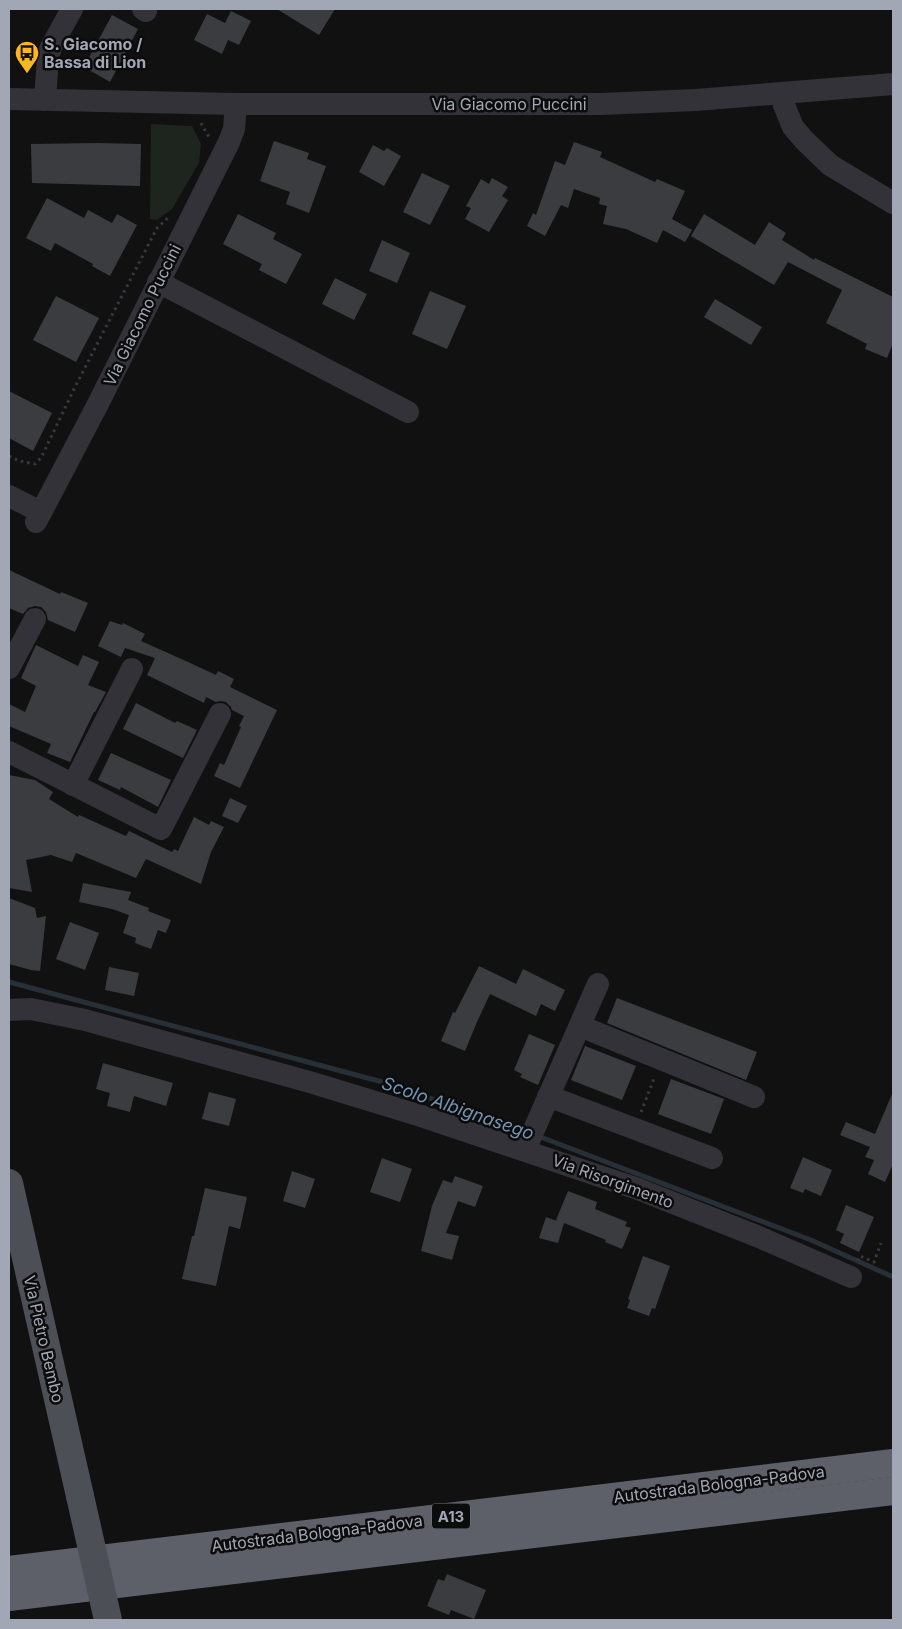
<svg xmlns="http://www.w3.org/2000/svg" width="902" height="1629" viewBox="0 0 902 1629" font-family="Inter,sans-serif">
<style>
.green{fill:#1d251e}
.lines{fill:none;stroke-linecap:round;stroke-linejoin:round}
.stream{stroke:#272f37;stroke-width:5}
.building{fill:#3a3c40}
.path{stroke:#38393f;stroke-width:3;stroke-dasharray:2.5 4;stroke-linecap:butt}
.minor{stroke:#323238;stroke-width:22}
.major{stroke:#4d4f57;stroke-width:28}
.highway{stroke:#5d6069;stroke-width:28}
.major-bridge{stroke:#4d4f57;stroke-width:28}
.labels{text-anchor:middle;dominant-baseline:central;stroke-width:5;stroke-linejoin:round;paint-order:stroke}
.shield{fill:#0c0c0d;stroke:#747882;stroke-width:1}
.shield-label{font-size:15px;font-weight:bold;fill:#a1a7b4}
.poi-label{font-size:16px;font-weight:bold;fill:#a1a7b4;stroke:#0c0c0d;text-anchor:start}
.street-label{font-size:16px;fill:#a1a7b4;stroke:#0c0c0d}
.water-label{font-size:18px;font-style:italic;fill:#7594b2;stroke:#0c0c0d}
</style>
<rect width="100%" height="100%" fill="#111112"/>
<polygon class="green" points="151,124 192,126 201,144 199,163 172,209 157,220 150,219"/>
<g class="lines">
<g class="stream">
<polyline points="9,982 386,1083 528,1132"/>
<polyline points="538,1136 811,1240 893,1277"/>
</g>
</g>
<g class="building">
<polygon points="277,9 335,9 319,35"/>
<polygon points="231,11 251,21 239,45 228,40 222,54 194,40 207,14 225,23"/>
<polygon points="112,15 138,29 110,82 84,67"/>
<polygon points="274,141 309,153 307,159 326,166 309,213 286,204 290,192 260,181"/>
<polygon points="574,142 602,152 600,157 655,182 657,179 685,191 672,219 692,230 685,242 663,230 657,243 626,229 603,224 607,206 599,204 600,198 574,189 568,208 561,205 545,236 527,226 533,213 536,215 555,161 565,165"/>
<polygon points="98,143 141,144 140,186 32,183 31,144"/>
<polygon points="373,145 384,151 387,148 401,156 384,186 359,172"/>
<polygon points="422,173 450,186 430,225 403,212"/>
<polygon points="492,178 508,187 502,196 508,200 489,232 465,219 471,208 466,206 481,179 489,184"/>
<polygon points="47,198 84,218 88,210 112,223 117,214 137,225 110,276 92,266 93,264 55,243 51,251 26,238"/>
<polygon points="238,214 276,233 273,239 302,254 286,284 259,270 262,264 223,244"/>
<polygon points="704,214 755,245 769,222 786,233 782,240 814,260 815,258 893,297 893,343 887,358 865,349 867,344 826,323 842,290 788,262 774,285 691,236"/>
<polygon points="382,240 410,253 397,283 369,271"/>
<polygon points="335,278 367,294 354,320 322,304"/>
<polygon points="430,291 466,306 447,349 412,334"/>
<polygon points="56,296 99,318 76,362 33,340"/>
<polygon points="715,299 762,327 751,345 704,317"/>
<polygon points="9,391 52,413 33,451 9,438"/>
<polygon points="9,570 60,594 61,592 88,603 75,632 48,620 46,612 41,607 35,606 28,608 23,614 9,608"/>
<polygon points="110,621 122,625 123,623 145,634 141,641 188,662 216,675 218,671 234,679 230,687 277,710 240,788 214,776 220,763 224,765 241,727 239,726 244,716 232,710 231,707 226,702 220,701 216,702 206,697 204,703 147,675 155,658 125,648 121,657 98,646"/>
<polygon points="36,645 78,666 83,655 99,662 88,685 106,692 95,712 94,712 70,762 47,753 51,744 9,726 9,704 25,712 36,686 21,678"/>
<polygon points="136,703 175,723 177,721 197,730 183,758 123,729"/>
<polygon points="111,753 171,780 158,807 121,787 120,790 98,780"/>
<polygon points="9,775 35,780 53,792 49,799 78,817 79,815 126,836 129,831 172,852 174,849 178,851 194,817 209,825 211,821 224,827 211,852 201,884 146,859 136,878 76,853 72,862 51,855 26,860 32,892 9,888"/>
<polygon points="230,798 247,806 238,823 222,816"/>
<polygon points="83,883 131,892 128,900 149,908 148,911 171,920 166,933 158,930 151,949 135,943 136,938 123,933 129,915 112,909 79,902"/>
<polygon points="9,898 35,908 37,918 46,916 40,971 31,970 9,964"/>
<polygon points="70,922 99,933 85,970 56,959"/>
<polygon points="479,966 516,984 523,969 565,990 555,1011 541,1004 536,1016 490,994 477,1022 465,1051 441,1041 453,1012 455,1013"/>
<polygon points="109,967 139,973 134,996 105,990"/>
<polygon points="617,998 757,1052 746,1080 607,1023"/>
<polygon points="529,1034 555,1045 538,1085 520,1077 522,1074 514,1070"/>
<polygon points="585,1046 636,1066 622,1100 571,1080"/>
<polygon points="103,1063 173,1083 166,1106 134,1096 130,1112 107,1106 110,1093 96,1089"/>
<polygon points="671,1079 724,1099 711,1134 658,1114"/>
<polygon points="209,1092 236,1099 229,1126 202,1119"/>
<polygon points="893,1092 893,1164 885,1182 868,1174 874,1160 865,1157 870,1147 840,1135 846,1122 875,1134"/>
<polygon points="803,1157 832,1170 821,1196 805,1189 803,1193 790,1188"/>
<polygon points="382,1158 412,1169 400,1202 370,1192"/>
<polygon points="292,1171 315,1179 305,1208 283,1201"/>
<polygon points="455,1176 483,1186 475,1207 458,1201 446,1233 459,1236 452,1260 421,1251 432,1206 443,1180 452,1183"/>
<polygon points="205,1188 247,1197 240,1229 229,1226 216,1286 182,1279 192,1236 194,1236"/>
<polygon points="568,1191 597,1202 595,1209 627,1222 625,1226 631,1228 622,1249 605,1242 606,1240 564,1223 558,1243 539,1238 546,1217 557,1221 556,1220"/>
<polygon points="846,1205 874,1217 859,1252 840,1243 844,1234 836,1230"/>
<polygon points="643,1256 670,1266 655,1309 652,1308 649,1316 627,1308 630,1300 628,1299"/>
<polygon points="447,1574 486,1590 474,1619 451,1610 449,1615 427,1606 438,1579 444,1581"/>
</g>
<g class="lines">
<g class="path">
<polyline points="201,123 209,137"/>
<polyline points="9,456 19,461 35,464 41,458 76,385 157,228 168,218"/>
<polyline points="641,1112 655,1076"/>
<polyline points="858,1261 860,1256 874,1262 881,1243"/>
</g>
<g class="minor">
<polyline points="143,9 146,11"/>
<polyline points="782,94 784,105 793,127 804,140 830,165 893,203"/>
<polyline points="9,99 236,104 601,104 696,100 893,84"/>
<polyline points="45,100 48,57 51,47 72,9"/>
<polyline points="158,282 408,412"/>
<polyline points="9,496 41,512"/>
<polyline points="36,522 99,402 229,142 234,129 236,104"/>
<polyline points="9,668 35,619"/>
<polyline points="9,752 161,829 220,714"/>
<polyline points="73,785 132,669"/>
<polyline points="9,1010 31,1009 85,1020 313,1083 421,1116 638,1189 759,1237 851,1277"/>
<polyline points="580,1026 754,1097"/>
<polyline points="548,1096 712,1158"/>
<polyline points="525,1150 598,984"/>
</g>
<polyline class="major" points="9,1183 80,1496"/>
<g class="highway">
<polyline points="9,1570 893,1463"/>
<polyline points="9,1597 893,1491"/>
</g>
<polyline class="major-bridge" points="80,1496 108,1620"/>
</g>
<defs>
<symbol id="bus-pin" viewBox="-11 -11 22 30"><path d="M0 17L-7.5 6A9.5 9.5 0 1 1 7.5 6Z" fill="#fdb71e" stroke="#0c0c0d"/><path d="M-5-6H5V4H4V6H2V4H-2V6H-4V4H-5ZM-3.5-4V0h7V-4ZM-3.5 1.2v1.5H-2V1.2ZM2 1.2v1.5H3.5V1.2Z" fill="#111"/></symbol>
</defs>
<g fill-rule="evenodd">
<use href="#bus-pin" x="13" y="39" width="28" height="38"/>
</g>
<g class="labels">
<rect class="shield" x="432" y="1503.5" width="38" height="25" rx="4"/>
<g class="shield-label">
<text x="451" y="1516">A13</text>
</g>
<g class="poi-label">
<text x="44" y="44">S. Giacomo /<tspan x="44" dy="18">Bassa di Lion</tspan></text>
</g>
<g class="street-label">
<text x="509" y="104">Via Giacomo Puccini</text>
<text transform="translate(142 315) rotate(-64)">Via Giacomo Puccini</text>
<text transform="translate(613 1181) rotate(20)">Via Risorgimento</text>
<text transform="translate(44 1339) rotate(77)">Via Pietro Bembo</text>
<text transform="translate(719 1484) rotate(-7)">Autostrada Bologna-Padova</text>
<text transform="translate(317 1533) rotate(-7)">Autostrada Bologna-Padova</text>
</g>
<g class="water-label">
<text transform="translate(458 1108) rotate(19)">Scolo Albignasego</text>
</g>
</g>
<rect width="902" height="1629" fill="none" stroke="#a1a7b4" stroke-width="20"/>
</svg>
